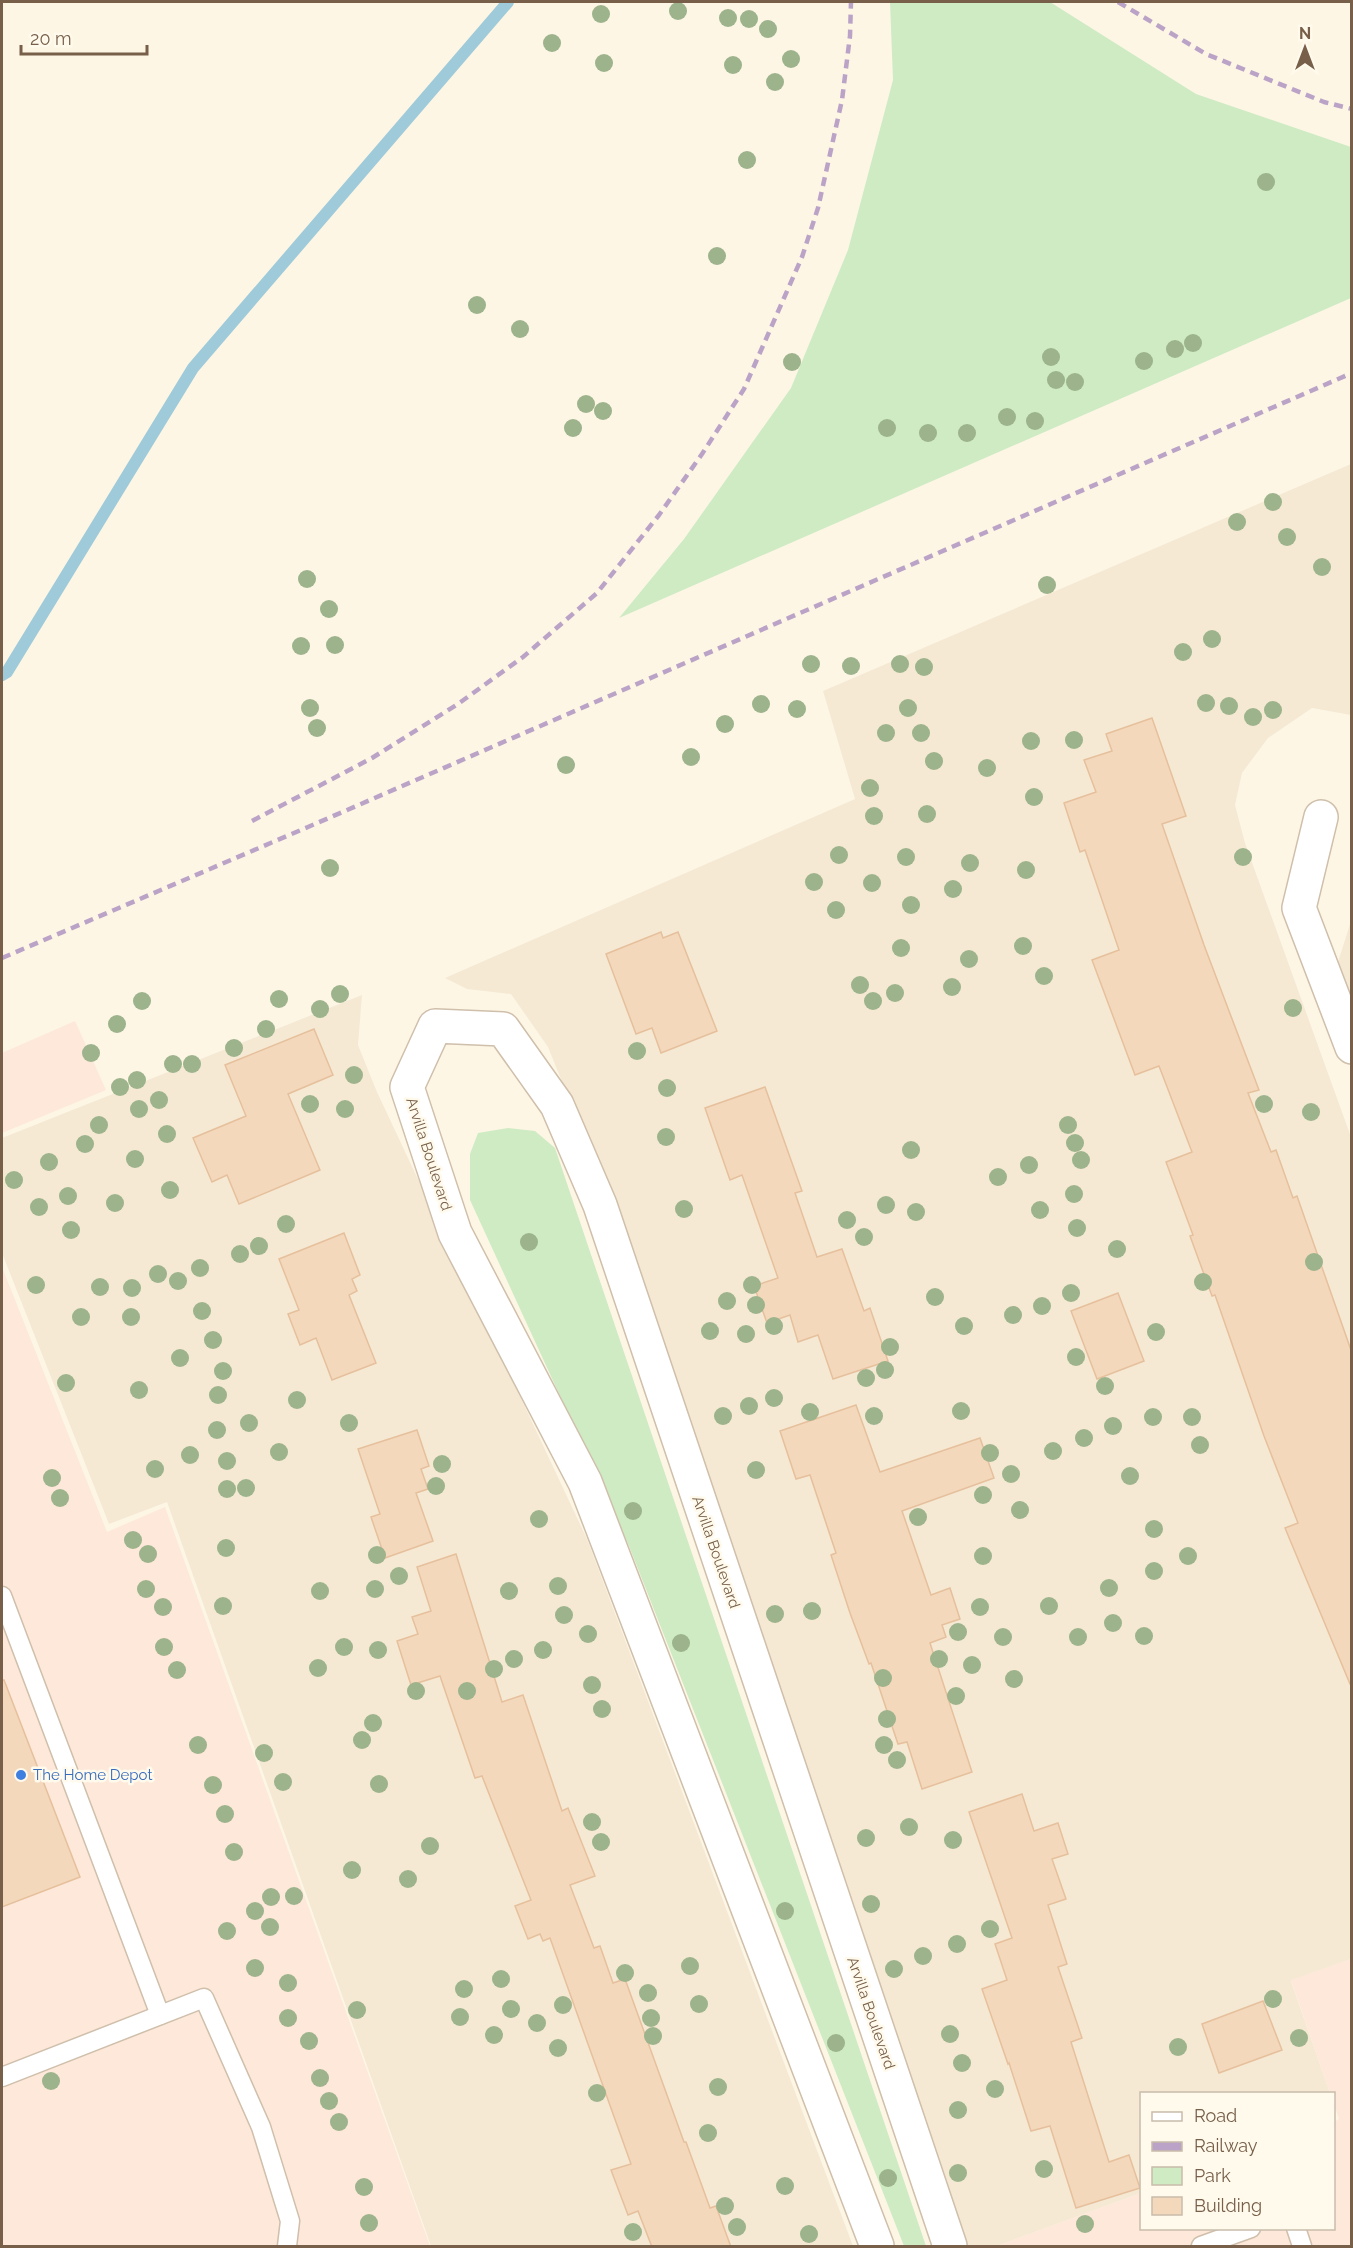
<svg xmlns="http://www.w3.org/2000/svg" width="1353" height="2248" viewBox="0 0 1353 2248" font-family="Raleway,sans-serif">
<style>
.residential{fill:#f5e9d4}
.commercial{fill:#fde8d9}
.green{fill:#cfebc3}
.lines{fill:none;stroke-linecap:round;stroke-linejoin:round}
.stream{stroke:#9fcad9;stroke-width:12}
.building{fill:#f3d8bc;stroke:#e6c09c;stroke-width:1.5}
.lane-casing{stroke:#cfbfab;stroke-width:21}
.street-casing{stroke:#cfbfab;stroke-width:36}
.lane{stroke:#fff;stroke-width:18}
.street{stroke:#fff;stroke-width:33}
.rail{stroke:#baa3c7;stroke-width:4.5;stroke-dasharray:9 6;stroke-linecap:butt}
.tree{fill:#9cb38b}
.shop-dot{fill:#3f7fe0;stroke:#fffaec;stroke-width:2}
.labels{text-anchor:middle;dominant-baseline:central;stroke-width:5;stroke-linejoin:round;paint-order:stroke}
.street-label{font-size:15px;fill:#775f49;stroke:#fffaec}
.shop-label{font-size:15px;fill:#366cbe;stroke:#fffaec;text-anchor:start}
</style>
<rect width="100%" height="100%" fill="#fdf6e5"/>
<g class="residential">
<polygon points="1351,464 1351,715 1312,708 1268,738 1242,773 1235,805 1245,843 1351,1137 1351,1959 1291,1981 1330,2093 1142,2094 1141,2193 997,2246 967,2246 724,1520 616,1216 548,1047 511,994 467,989 445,978 855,799 823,691"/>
<polygon points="1351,921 1351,1000 1338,962"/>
<polygon points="362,995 358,1045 377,1092 587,1539 853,2246 431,2246 167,1502 109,1524 2,1253 2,1138"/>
</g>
<g class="commercial">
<polygon points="75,1021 106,1090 2,1133 2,1053"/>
<polygon points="2,1267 107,1532 165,1507 430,2246 2,2246"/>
<polygon points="1351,1959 1351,2246 997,2246 1141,2193 1142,2228 1334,2228 1334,2122 1339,2119 1334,2104 1334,2094 1330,2093 1291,1980"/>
</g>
<g class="green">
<polygon points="890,2 1050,2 1196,94 1351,147 1351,298 619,618 684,539 791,388 848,250 893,80"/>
<polygon points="508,1128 535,1131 555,1148 926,2246 904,2246 629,1546 470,1200 470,1154 478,1133"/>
</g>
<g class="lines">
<polyline class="stream" points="2,675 7,672 193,368 508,2"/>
</g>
<g class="building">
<polygon points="1152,718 1186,816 1162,824 1204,945 1259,1090 1248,1093 1271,1152 1276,1150 1293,1198 1297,1196 1352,1353 1352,1684 1350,1684 1285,1528 1298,1523 1264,1436 1215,1295 1212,1296 1190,1236 1193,1235 1166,1162 1192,1152 1159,1066 1135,1075 1092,960 1119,950 1085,850 1080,852 1064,803 1096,792 1084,760 1112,751 1106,734"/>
<polygon points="661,932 663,938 678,932 717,1031 661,1053 652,1028 636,1034 606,954"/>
<polygon points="314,1029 333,1075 288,1094 320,1170 239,1204 227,1175 212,1182 193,1138 246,1116 225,1065"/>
<polygon points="765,1087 802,1191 795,1193 817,1257 842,1249 864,1311 870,1308 888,1361 833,1379 818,1335 798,1342 790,1315 767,1323 754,1286 778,1278 742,1175 730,1180 705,1108"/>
<polygon points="344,1233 360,1275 352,1279 357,1291 349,1295 376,1363 332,1380 316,1338 300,1345 288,1314 299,1310 279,1259"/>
<polygon points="1118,1293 1144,1361 1097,1379 1071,1311"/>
<polygon points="856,1405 880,1472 980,1438 994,1478 902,1511 931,1595 950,1588 960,1619 942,1625 946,1637 930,1643 972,1772 922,1789 907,1742 898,1744 871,1663 869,1664 850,1613 831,1555 836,1553 810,1475 796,1479 780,1431"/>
<polygon points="417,1430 429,1466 421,1469 428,1489 416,1493 433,1541 385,1558 371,1517 380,1514 358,1449"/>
<polygon points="456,1554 502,1702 523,1695 562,1811 568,1808 595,1876 570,1885 594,1948 600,1946 613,1983 625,1979 684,2142 686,2142 710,2208 716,2206 731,2247 652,2247 638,2211 628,2215 611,2170 631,2164 550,1938 543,1941 540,1934 528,1939 515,1906 531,1900 482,1776 475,1778 440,1676 411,1685 397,1641 418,1634 412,1617 431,1611 417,1567"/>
<polygon points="2,1680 4,1680 80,1877 2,1907"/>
<polygon points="1022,1794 1034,1831 1058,1823 1068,1854 1052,1859 1066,1899 1048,1905 1067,1964 1058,1967 1082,2038 1071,2042 1109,2162 1129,2155 1140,2188 1076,2208 1050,2126 1031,2131 1009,2063 1008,2064 982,1989 1007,1980 995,1944 1012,1938 969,1812"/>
<polygon points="1263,2001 1282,2050 1219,2073 1202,2024"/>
</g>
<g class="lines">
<defs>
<g id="lane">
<polyline points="2,1596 160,2015"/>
<polyline points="2,2077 204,1998 261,2127 290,2221 287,2246"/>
<polyline points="1296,2228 1302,2246"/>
<polyline points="1201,2246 1251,2228"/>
</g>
<g id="street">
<polyline points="1321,817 1299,908 1352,1047"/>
<polyline points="877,2246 585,1482 455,1233 407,1087 435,1026 503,1029 557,1105 600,1205 950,2246"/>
</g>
</defs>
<use href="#lane" class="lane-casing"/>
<use href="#street" class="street-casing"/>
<use href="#lane" class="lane"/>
<use href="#street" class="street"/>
<g class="rail">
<polyline points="1118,2 1206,54 1324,102 1352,109"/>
<polyline points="252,821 372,758 458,704 523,657 597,593 659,515 702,454 744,389 802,257 818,208 842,100 850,36 851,2"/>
<polyline points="2,958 308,827 1352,373"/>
</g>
</g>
<g class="tree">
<circle cx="678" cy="11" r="9"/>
<circle cx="601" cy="14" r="9"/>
<circle cx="728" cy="18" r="9"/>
<circle cx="749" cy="19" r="9"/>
<circle cx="768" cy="29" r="9"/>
<circle cx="552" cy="43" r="9"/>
<circle cx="791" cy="59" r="9"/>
<circle cx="604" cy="63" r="9"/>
<circle cx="733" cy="65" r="9"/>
<circle cx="775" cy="82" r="9"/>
<circle cx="747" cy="160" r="9"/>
<circle cx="1266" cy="182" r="9"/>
<circle cx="717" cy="256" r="9"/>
<circle cx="477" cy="305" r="9"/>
<circle cx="520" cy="329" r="9"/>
<circle cx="1193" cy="343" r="9"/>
<circle cx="1175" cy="349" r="9"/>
<circle cx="1051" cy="357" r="9"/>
<circle cx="1144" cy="361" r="9"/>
<circle cx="792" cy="362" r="9"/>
<circle cx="1056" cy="380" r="9"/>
<circle cx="1075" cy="382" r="9"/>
<circle cx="586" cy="404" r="9"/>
<circle cx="603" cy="411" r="9"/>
<circle cx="1007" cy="417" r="9"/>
<circle cx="1035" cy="421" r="9"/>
<circle cx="573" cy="428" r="9"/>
<circle cx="887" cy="428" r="9"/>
<circle cx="928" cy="433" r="9"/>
<circle cx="967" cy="433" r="9"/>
<circle cx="1273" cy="502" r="9"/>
<circle cx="1237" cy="522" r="9"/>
<circle cx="1287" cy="537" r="9"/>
<circle cx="1322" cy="567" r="9"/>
<circle cx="307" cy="579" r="9"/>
<circle cx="1047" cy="585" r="9"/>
<circle cx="329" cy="609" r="9"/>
<circle cx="1212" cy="639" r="9"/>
<circle cx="335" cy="645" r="9"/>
<circle cx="301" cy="646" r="9"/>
<circle cx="1183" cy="652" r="9"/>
<circle cx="811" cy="664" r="9"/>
<circle cx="900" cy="664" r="9"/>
<circle cx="851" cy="666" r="9"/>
<circle cx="924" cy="667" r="9"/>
<circle cx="1206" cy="703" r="9"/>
<circle cx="761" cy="704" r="9"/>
<circle cx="1229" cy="706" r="9"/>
<circle cx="310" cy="708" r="9"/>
<circle cx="908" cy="708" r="9"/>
<circle cx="797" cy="709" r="9"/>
<circle cx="1273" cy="710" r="9"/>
<circle cx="1253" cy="717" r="9"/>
<circle cx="725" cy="724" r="9"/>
<circle cx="317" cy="728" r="9"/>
<circle cx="886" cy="733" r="9"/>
<circle cx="921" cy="733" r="9"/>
<circle cx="1074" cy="740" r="9"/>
<circle cx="1031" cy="741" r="9"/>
<circle cx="691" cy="757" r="9"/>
<circle cx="934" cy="761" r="9"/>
<circle cx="566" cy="765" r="9"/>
<circle cx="987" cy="768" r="9"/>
<circle cx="870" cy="788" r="9"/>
<circle cx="1034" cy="797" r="9"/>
<circle cx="927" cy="814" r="9"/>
<circle cx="874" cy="816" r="9"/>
<circle cx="839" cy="855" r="9"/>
<circle cx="906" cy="857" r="9"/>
<circle cx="1243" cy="857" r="9"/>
<circle cx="970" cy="863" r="9"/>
<circle cx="330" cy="868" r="9"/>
<circle cx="1026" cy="870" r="9"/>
<circle cx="814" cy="882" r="9"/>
<circle cx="872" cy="883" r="9"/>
<circle cx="953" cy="889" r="9"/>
<circle cx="911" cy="905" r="9"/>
<circle cx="836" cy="910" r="9"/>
<circle cx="1023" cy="946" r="9"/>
<circle cx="901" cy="948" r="9"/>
<circle cx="969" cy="959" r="9"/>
<circle cx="1044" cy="976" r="9"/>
<circle cx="860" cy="985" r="9"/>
<circle cx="952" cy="987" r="9"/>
<circle cx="895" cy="993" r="9"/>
<circle cx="340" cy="994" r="9"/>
<circle cx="279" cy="999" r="9"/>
<circle cx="142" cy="1001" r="9"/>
<circle cx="873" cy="1001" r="9"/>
<circle cx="1293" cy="1008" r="9"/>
<circle cx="320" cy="1009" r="9"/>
<circle cx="117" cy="1024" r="9"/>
<circle cx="266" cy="1029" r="9"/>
<circle cx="234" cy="1048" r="9"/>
<circle cx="637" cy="1051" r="9"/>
<circle cx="91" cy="1053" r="9"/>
<circle cx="173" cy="1064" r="9"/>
<circle cx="192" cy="1064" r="9"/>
<circle cx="354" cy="1075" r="9"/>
<circle cx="137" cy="1080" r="9"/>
<circle cx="120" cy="1087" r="9"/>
<circle cx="667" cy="1088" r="9"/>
<circle cx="159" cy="1100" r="9"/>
<circle cx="310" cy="1104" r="9"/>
<circle cx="1264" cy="1104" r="9"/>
<circle cx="139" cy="1109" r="9"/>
<circle cx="345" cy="1109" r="9"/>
<circle cx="1311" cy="1112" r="9"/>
<circle cx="99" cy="1125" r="9"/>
<circle cx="1068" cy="1125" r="9"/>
<circle cx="167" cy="1134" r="9"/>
<circle cx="666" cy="1137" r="9"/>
<circle cx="1075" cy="1143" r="9"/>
<circle cx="85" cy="1144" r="9"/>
<circle cx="911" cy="1150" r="9"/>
<circle cx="135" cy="1159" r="9"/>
<circle cx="1081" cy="1160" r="9"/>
<circle cx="49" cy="1162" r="9"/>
<circle cx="1029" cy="1165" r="9"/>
<circle cx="998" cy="1177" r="9"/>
<circle cx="14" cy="1180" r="9"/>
<circle cx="170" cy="1190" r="9"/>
<circle cx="1074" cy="1194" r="9"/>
<circle cx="68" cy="1196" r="9"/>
<circle cx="115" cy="1203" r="9"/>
<circle cx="886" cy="1205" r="9"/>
<circle cx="39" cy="1207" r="9"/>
<circle cx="684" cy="1209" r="9"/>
<circle cx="1040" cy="1210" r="9"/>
<circle cx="916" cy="1212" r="9"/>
<circle cx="847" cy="1220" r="9"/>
<circle cx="286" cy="1224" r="9"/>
<circle cx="1077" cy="1228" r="9"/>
<circle cx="71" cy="1230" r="9"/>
<circle cx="864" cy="1237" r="9"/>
<circle cx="529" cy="1242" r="9"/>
<circle cx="259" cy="1246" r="9"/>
<circle cx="1117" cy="1249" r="9"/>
<circle cx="240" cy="1254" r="9"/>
<circle cx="1314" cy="1262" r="9"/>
<circle cx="200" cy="1268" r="9"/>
<circle cx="158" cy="1274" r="9"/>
<circle cx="178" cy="1281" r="9"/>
<circle cx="1203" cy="1282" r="9"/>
<circle cx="36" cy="1285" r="9"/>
<circle cx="752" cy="1285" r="9"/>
<circle cx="100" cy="1287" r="9"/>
<circle cx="132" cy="1288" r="9"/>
<circle cx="1071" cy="1293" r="9"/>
<circle cx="935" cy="1297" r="9"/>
<circle cx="727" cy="1301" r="9"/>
<circle cx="756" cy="1305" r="9"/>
<circle cx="1042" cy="1306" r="9"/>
<circle cx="202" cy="1311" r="9"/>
<circle cx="1013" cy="1315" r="9"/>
<circle cx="81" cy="1317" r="9"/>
<circle cx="131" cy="1317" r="9"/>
<circle cx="774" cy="1326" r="9"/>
<circle cx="964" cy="1326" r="9"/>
<circle cx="710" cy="1331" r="9"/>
<circle cx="1156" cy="1332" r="9"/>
<circle cx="746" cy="1334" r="9"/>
<circle cx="213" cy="1340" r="9"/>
<circle cx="890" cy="1347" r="9"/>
<circle cx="1076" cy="1357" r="9"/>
<circle cx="180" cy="1358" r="9"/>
<circle cx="885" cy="1370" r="9"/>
<circle cx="223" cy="1371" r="9"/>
<circle cx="866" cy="1378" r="9"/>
<circle cx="66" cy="1383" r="9"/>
<circle cx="1105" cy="1386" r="9"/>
<circle cx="139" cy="1390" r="9"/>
<circle cx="218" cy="1395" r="9"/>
<circle cx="774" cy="1398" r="9"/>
<circle cx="297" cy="1400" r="9"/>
<circle cx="749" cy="1406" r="9"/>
<circle cx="961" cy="1411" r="9"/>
<circle cx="810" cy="1412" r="9"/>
<circle cx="723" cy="1416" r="9"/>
<circle cx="874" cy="1416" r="9"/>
<circle cx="1153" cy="1417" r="9"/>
<circle cx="1192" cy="1417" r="9"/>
<circle cx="249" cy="1423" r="9"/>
<circle cx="349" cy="1423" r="9"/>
<circle cx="1113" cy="1426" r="9"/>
<circle cx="217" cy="1430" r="9"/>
<circle cx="1084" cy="1438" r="9"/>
<circle cx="1200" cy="1445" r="9"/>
<circle cx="1053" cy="1451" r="9"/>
<circle cx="279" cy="1452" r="9"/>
<circle cx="990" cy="1453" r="9"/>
<circle cx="190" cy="1455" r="9"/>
<circle cx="227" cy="1461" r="9"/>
<circle cx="442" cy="1464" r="9"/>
<circle cx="155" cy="1469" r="9"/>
<circle cx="756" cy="1470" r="9"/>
<circle cx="1011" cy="1474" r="9"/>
<circle cx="1130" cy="1476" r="9"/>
<circle cx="52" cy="1478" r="9"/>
<circle cx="436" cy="1486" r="9"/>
<circle cx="246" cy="1488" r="9"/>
<circle cx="227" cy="1489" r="9"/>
<circle cx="983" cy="1495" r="9"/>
<circle cx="60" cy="1498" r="9"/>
<circle cx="1020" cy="1510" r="9"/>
<circle cx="633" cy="1511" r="9"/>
<circle cx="918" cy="1517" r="9"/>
<circle cx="539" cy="1519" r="9"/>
<circle cx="1154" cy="1529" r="9"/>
<circle cx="133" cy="1540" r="9"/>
<circle cx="226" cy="1548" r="9"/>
<circle cx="148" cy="1554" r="9"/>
<circle cx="377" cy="1555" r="9"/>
<circle cx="983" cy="1556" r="9"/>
<circle cx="1188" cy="1556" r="9"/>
<circle cx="1154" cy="1571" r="9"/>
<circle cx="399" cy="1576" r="9"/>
<circle cx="558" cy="1586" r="9"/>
<circle cx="1109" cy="1588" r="9"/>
<circle cx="146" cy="1589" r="9"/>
<circle cx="375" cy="1589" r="9"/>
<circle cx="320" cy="1591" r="9"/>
<circle cx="509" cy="1591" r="9"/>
<circle cx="223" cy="1606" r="9"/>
<circle cx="1049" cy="1606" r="9"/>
<circle cx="163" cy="1607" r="9"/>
<circle cx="980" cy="1607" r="9"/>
<circle cx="812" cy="1611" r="9"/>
<circle cx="775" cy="1614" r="9"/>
<circle cx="564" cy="1615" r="9"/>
<circle cx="1113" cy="1623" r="9"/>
<circle cx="958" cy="1632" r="9"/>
<circle cx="588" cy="1634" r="9"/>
<circle cx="1144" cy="1636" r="9"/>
<circle cx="1003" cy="1637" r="9"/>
<circle cx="1078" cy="1637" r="9"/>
<circle cx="681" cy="1643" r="9"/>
<circle cx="164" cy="1647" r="9"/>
<circle cx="344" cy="1647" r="9"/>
<circle cx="378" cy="1650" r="9"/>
<circle cx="543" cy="1650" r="9"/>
<circle cx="514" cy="1659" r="9"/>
<circle cx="939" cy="1659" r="9"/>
<circle cx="972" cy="1665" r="9"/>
<circle cx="318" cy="1668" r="9"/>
<circle cx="494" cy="1669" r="9"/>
<circle cx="177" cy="1670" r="9"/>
<circle cx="883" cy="1678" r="9"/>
<circle cx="1014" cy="1679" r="9"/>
<circle cx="592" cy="1685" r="9"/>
<circle cx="416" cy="1691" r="9"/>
<circle cx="467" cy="1691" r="9"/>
<circle cx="956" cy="1696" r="9"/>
<circle cx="602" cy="1709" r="9"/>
<circle cx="887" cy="1719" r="9"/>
<circle cx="373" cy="1723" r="9"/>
<circle cx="362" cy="1740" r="9"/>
<circle cx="198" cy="1745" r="9"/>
<circle cx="884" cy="1745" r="9"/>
<circle cx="264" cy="1753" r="9"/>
<circle cx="897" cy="1760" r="9"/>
<circle cx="283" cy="1782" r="9"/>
<circle cx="379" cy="1784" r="9"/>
<circle cx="213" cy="1785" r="9"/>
<circle cx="225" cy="1814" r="9"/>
<circle cx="592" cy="1822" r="9"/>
<circle cx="909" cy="1827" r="9"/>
<circle cx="866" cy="1838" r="9"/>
<circle cx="953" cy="1840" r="9"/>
<circle cx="601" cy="1842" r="9"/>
<circle cx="430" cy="1846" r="9"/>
<circle cx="234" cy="1852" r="9"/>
<circle cx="352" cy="1870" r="9"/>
<circle cx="408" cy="1879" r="9"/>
<circle cx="294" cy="1896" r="9"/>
<circle cx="271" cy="1897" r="9"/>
<circle cx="871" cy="1904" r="9"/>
<circle cx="255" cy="1911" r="9"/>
<circle cx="785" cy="1911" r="9"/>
<circle cx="270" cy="1927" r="9"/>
<circle cx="990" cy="1929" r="9"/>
<circle cx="227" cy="1931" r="9"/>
<circle cx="957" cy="1944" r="9"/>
<circle cx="923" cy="1956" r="9"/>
<circle cx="690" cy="1966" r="9"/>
<circle cx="255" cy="1968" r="9"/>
<circle cx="894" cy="1969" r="9"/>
<circle cx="625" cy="1973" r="9"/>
<circle cx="501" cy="1979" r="9"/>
<circle cx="288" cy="1983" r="9"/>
<circle cx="464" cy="1989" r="9"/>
<circle cx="648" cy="1993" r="9"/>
<circle cx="1273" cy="1999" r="9"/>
<circle cx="699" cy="2004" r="9"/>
<circle cx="563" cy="2005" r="9"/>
<circle cx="511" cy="2009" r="9"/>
<circle cx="357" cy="2010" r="9"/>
<circle cx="460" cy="2017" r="9"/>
<circle cx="288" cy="2018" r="9"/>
<circle cx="651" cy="2018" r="9"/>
<circle cx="537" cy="2023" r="9"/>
<circle cx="950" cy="2034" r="9"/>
<circle cx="494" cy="2035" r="9"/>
<circle cx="653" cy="2036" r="9"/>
<circle cx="1299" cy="2038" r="9"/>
<circle cx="309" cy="2041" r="9"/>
<circle cx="836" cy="2043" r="9"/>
<circle cx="1178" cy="2047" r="9"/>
<circle cx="558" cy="2048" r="9"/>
<circle cx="962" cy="2063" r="9"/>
<circle cx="320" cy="2078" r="9"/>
<circle cx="51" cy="2081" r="9"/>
<circle cx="718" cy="2087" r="9"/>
<circle cx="995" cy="2089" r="9"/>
<circle cx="597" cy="2093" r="9"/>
<circle cx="329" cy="2101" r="9"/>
<circle cx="958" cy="2110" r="9"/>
<circle cx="339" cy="2122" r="9"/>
<circle cx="708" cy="2133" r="9"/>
<circle cx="1044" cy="2169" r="9"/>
<circle cx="958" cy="2173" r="9"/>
<circle cx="888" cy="2178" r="9"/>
<circle cx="785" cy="2186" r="9"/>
<circle cx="364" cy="2187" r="9"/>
<circle cx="725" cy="2206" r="9"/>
<circle cx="369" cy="2223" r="9"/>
<circle cx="1085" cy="2224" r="9"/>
<circle cx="737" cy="2227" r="9"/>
<circle cx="633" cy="2232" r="9"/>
<circle cx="809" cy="2234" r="9"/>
</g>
<circle class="shop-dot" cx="21" cy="1775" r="6"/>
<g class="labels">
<g class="street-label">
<text transform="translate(429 1154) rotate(72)">Arvilla Boulevard</text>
<text transform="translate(716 1552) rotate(71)">Arvilla Boulevard</text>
<text transform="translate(871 2013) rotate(71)">Arvilla Boulevard</text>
</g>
<g class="shop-label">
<text x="33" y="1775">The Home Depot</text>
</g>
</g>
<rect width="1353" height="2248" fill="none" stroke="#775f49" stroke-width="6"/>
<rect x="1140" y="2092" width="195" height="138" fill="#fffaec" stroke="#c9bcab" stroke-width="1.5"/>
<rect x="1152" y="2112" width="30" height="9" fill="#ffffff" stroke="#c9bcab" stroke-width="1.5"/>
<text x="1194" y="2122" font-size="18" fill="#775f49">Road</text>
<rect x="1152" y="2142" width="30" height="9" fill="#baa3c7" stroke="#c9bcab" stroke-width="1.5"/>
<text x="1194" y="2152" font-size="18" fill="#775f49">Railway</text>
<rect x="1152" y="2167" width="30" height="18" fill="#cfebc3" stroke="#c9bcab" stroke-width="1.5"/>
<text x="1194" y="2182" font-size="18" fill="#775f49">Park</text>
<rect x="1152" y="2197" width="30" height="18" fill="#f3d8bc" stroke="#c9bcab" stroke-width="1.5"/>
<text x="1194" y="2212" font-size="18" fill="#775f49">Building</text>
<g transform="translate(1305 48)" stroke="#fffaec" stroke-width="4.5" paint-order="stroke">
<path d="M0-4.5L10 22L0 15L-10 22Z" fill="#775f49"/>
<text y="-9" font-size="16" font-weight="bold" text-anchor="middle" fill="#775f49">N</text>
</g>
<path d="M21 45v9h126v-9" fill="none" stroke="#775f49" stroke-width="3"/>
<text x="30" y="45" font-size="18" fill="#775f49" stroke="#fffaec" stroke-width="4.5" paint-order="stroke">20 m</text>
</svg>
